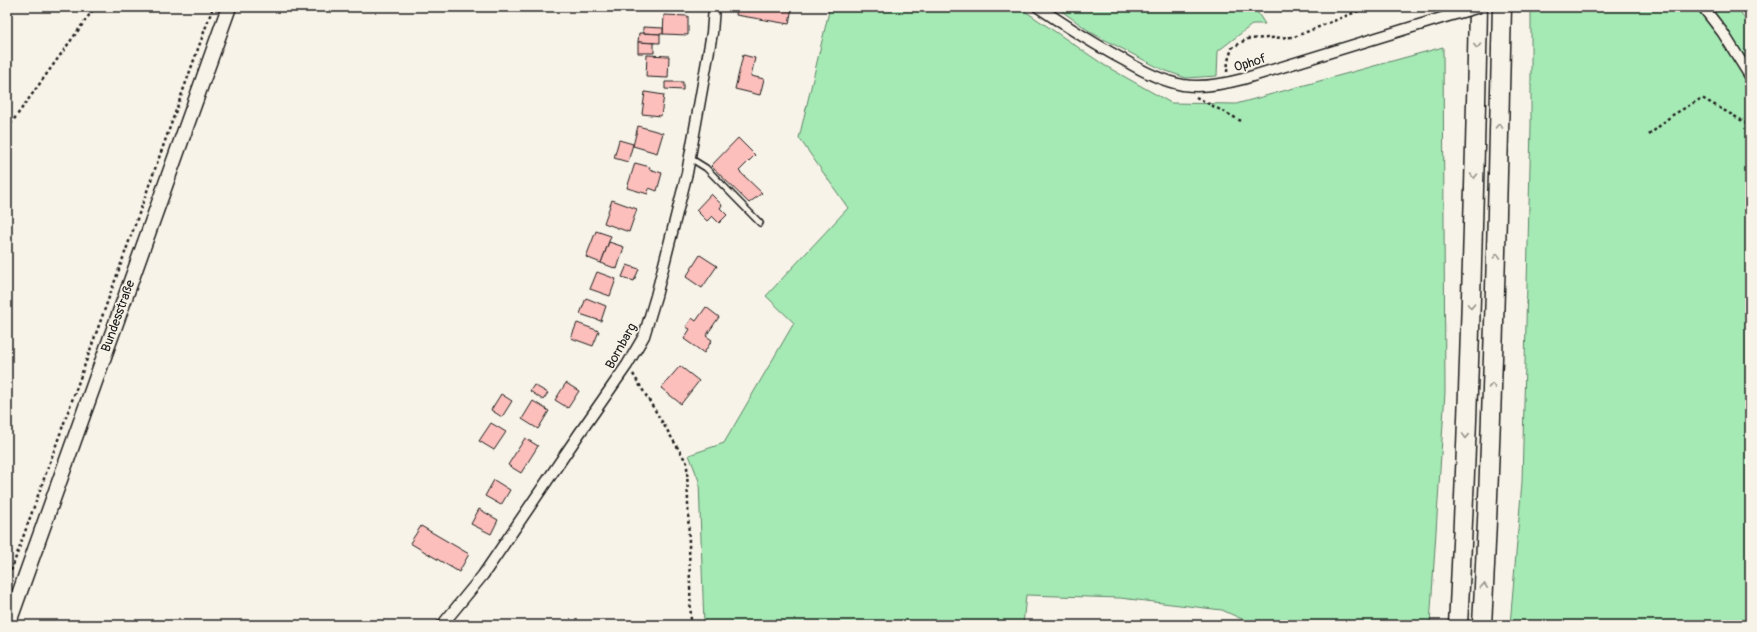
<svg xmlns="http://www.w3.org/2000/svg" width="1757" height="632" viewBox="0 0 1757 632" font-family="Pangolin,sans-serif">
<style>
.green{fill:#a5e9b4;stroke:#608268}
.building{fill:#fcbfbc;stroke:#1c1c1c}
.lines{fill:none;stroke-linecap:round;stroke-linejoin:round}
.lane-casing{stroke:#1c1c1c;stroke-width:8}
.street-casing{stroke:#1c1c1c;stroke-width:13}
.secondary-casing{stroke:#1c1c1c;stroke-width:17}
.highway-casing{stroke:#1c1c1c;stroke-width:21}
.path{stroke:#1c1c1c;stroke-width:2.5;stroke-dasharray:3 3;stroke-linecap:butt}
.lane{stroke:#f7f3e8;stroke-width:5}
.street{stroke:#f7f3e8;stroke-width:10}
.secondary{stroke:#f7f3e8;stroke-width:14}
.highway{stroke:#f7f3e8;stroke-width:18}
.street-bridge-casing{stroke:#1c1c1c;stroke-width:13;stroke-linecap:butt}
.street-bridge{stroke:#f7f3e8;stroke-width:10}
.oneway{stroke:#94928c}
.labels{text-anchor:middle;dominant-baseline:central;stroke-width:3.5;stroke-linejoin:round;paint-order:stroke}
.street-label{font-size:13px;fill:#1c1c1c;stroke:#f7f3e8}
</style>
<rect width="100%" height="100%" fill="#f7f3e8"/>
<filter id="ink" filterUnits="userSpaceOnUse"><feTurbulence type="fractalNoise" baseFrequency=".025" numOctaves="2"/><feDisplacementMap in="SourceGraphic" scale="8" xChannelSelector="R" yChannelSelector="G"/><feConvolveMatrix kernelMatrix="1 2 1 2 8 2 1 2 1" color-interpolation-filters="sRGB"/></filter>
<g filter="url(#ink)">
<g class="green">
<polygon points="830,7 1019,7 1104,65 1171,103 1236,104 1443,47 1445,392 1430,625 1255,625 1222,610 1120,598 1026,595 1023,625 704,625 699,481 689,455 724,443 794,323 766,296 848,208 799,138"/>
<polygon points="1056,7 1254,7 1265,24 1253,24 1218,51 1217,76 1186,78 1161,69 1092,33"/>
<polygon points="1531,7 1737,7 1750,26 1750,625 1510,625 1522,482 1531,126"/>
</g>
<g class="building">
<polygon points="737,7 792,7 789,24 736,15"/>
<polygon points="664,15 688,16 688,35 663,34"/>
<polygon points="643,27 663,28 663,34 643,33"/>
<polygon points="639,33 660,34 660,43 638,42"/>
<polygon points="638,42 654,43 654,53 638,53"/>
<polygon points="647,55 669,56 668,78 646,77"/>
<polygon points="743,55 755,58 751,76 764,79 760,95 735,89"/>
<polygon points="665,82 683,82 683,90 665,89"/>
<polygon points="645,92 664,95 661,116 642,114"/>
<polygon points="638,126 663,133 657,153 633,146"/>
<polygon points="738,138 755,155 739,171 762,193 749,203 711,166"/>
<polygon points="619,140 633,144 628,162 614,158"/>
<polygon points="635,163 650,167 649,169 662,173 657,191 649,188 648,194 627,188"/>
<polygon points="711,194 722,205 720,208 727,215 719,223 712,216 707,221 696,210"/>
<polygon points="612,200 637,209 629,232 604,223"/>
<polygon points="596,231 611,236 601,263 586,257"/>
<polygon points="609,242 624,247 617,269 601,263"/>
<polygon points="700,255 717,266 702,288 686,277"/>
<polygon points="627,265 639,269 634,281 622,277"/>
<polygon points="597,272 616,279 610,296 590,289"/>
<polygon points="586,298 606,306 601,321 580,314"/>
<polygon points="706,307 719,317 706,336 712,340 704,353 684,339 690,329 686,327 692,318 696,321"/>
<polygon points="577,323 599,331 593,346 571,338"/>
<polygon points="680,366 699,381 681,404 661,388"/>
<polygon points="566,383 579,391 568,408 555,400"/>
<polygon points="534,385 548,393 543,400 530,391"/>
<polygon points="501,394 512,401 502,417 491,410"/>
<polygon points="533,401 549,411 538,429 522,419"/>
<polygon points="491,423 506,432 494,450 479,441"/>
<polygon points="525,438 538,446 521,473 508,465"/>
<polygon points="494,480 510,490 501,505 485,496"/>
<polygon points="479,509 498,520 491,534 471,524"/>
<polygon points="421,526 469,554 459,572 410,543"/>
</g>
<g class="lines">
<defs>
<polyline id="lane" points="690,158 706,168 760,223"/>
<g id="street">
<path d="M1038,7C1066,26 1094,44 1124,60C1142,71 1162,81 1183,85C1203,88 1224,84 1243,79L1445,17"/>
<polyline points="1703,7 1723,33 1750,76"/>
<polyline points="442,625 483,575 579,434 627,365 644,336 656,296 687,173 712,33 714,7"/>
</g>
<polyline id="secondary" points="8,625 229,7"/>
<g id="highway">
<path d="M1458,625C1469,419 1474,213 1478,7"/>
<path d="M1482,625C1493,419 1497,213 1502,7"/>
</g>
</defs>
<use href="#lane" class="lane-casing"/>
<use href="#street" class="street-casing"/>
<use href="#secondary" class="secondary-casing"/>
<use href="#highway" class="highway-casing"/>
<g class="path">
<polyline points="1745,7 1750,14"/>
<polyline points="1227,72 1228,61 1232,48 1247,39 1294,37 1368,7"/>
<polyline points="1196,97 1243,122"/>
<polyline points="7,129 95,7"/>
<polyline points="1649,135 1671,116 1702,98 1750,125"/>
<polyline points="633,374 687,463 691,625"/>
<polyline points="7,582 213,7"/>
</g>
<use href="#lane" class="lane"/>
<use href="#street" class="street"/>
<use href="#secondary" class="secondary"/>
<use href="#highway" class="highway"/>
<defs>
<polyline id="street-bridge" points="1445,17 1480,7"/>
</defs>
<use href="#street-bridge" class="street-bridge-casing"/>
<use href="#street-bridge" class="street-bridge"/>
</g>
<defs><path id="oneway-chevron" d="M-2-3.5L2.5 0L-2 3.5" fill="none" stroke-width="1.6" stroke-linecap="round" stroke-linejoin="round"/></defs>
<g class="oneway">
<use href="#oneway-chevron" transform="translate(1477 46) rotate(91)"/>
<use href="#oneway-chevron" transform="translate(1499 126) rotate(-89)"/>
<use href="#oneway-chevron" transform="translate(1474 176) rotate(91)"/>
<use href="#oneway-chevron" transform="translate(1497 256) rotate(-89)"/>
<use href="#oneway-chevron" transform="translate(1471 306) rotate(92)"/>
<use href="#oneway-chevron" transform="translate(1492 386) rotate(-88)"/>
<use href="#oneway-chevron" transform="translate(1466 436) rotate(92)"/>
<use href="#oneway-chevron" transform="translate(1484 586) rotate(-87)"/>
</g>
</g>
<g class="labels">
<g class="street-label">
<text transform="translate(1250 63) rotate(-17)">Ophof</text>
<text transform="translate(118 316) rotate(-70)">Bundesstraße</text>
<text transform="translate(621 346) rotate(-61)">Bornbarg</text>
</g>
</g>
<rect width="1757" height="632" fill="none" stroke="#f7f3e8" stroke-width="24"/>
<rect x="12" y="12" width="1733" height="608" fill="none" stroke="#1c1c1c" stroke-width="1.5" filter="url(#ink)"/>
</svg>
